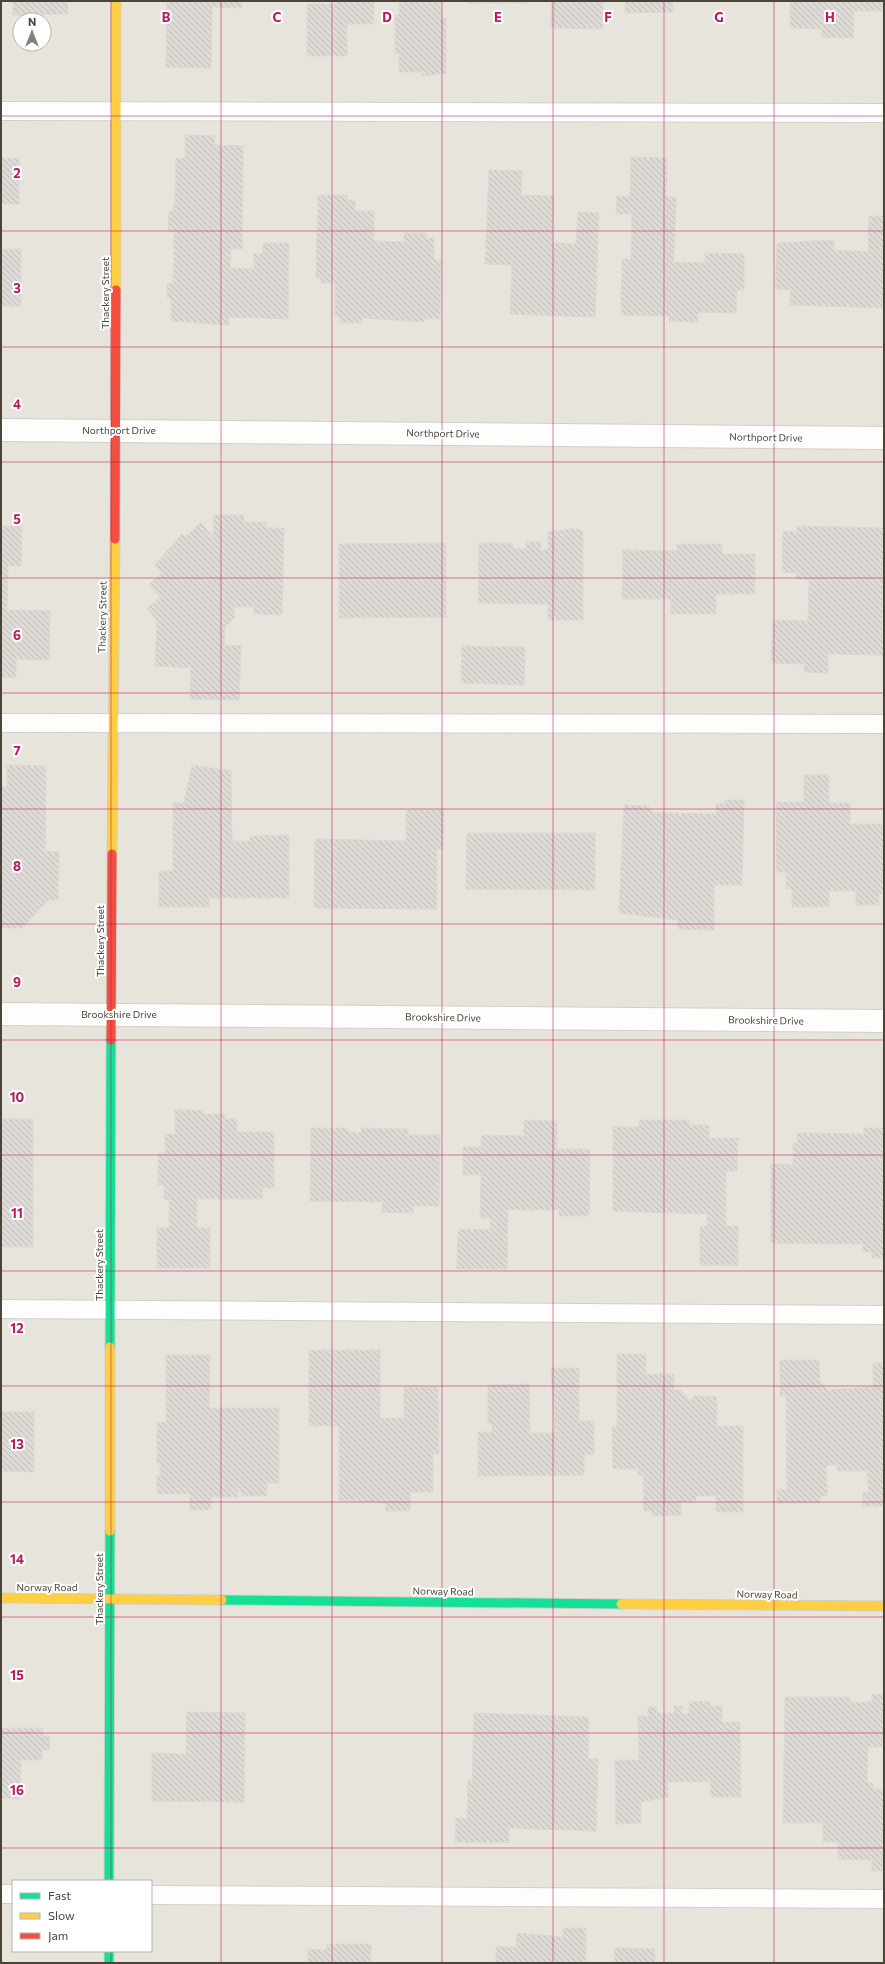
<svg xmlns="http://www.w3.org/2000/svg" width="885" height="1964" viewBox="0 0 885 1964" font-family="Commissioner,sans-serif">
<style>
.residential{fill:#e7e4dc;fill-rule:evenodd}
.building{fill:url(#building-back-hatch);stroke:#dcd9d4}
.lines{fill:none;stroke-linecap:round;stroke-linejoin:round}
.lane-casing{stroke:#d2d0cb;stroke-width:20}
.street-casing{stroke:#d2d0cb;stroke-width:24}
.fast-casing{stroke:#d3cfc5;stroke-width:11}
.slow-casing{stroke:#d3cfc5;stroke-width:11}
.jam-casing{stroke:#d3cfc5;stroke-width:11}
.lane{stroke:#fdfdfc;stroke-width:18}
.street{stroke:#fdfdfc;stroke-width:22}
.fast{stroke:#16e098;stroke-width:9}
.slow{stroke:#ffcf43;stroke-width:9}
.jam{stroke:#f24e42;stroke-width:9}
.grid{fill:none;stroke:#c2185b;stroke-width:1;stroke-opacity:0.55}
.labels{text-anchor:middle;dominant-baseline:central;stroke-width:4;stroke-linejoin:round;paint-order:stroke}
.street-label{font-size:10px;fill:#4b4439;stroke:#fff}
.grid-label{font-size:13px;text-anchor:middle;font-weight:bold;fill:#c2185b;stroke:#fff;stroke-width:4;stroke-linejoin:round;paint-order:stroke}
</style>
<defs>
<pattern id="building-back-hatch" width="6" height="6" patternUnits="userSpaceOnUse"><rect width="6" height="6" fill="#dedbd6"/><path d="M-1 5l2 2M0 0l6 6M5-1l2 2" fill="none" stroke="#c0bdb8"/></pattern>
</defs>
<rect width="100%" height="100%" fill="#f4f2ee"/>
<path class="residential" d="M1,1H884V1963H1ZM20,20H44V44H20ZM13,1881H151V1951H13Z"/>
<g class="building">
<polygon points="13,1 68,1 68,14 13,15"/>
<polygon points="167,1 242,1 242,8 212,7 211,68 166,67"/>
<polygon points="336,1 374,1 374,24 347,24 347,56 307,56 307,4 336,4"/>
<polygon points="399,1 441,1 441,18 446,18 446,73 422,76 422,72 399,72 399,53 395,53 395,15 399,15"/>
<rect x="468" y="1" width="59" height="2"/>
<polygon points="551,1 603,1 603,29 551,28"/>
<polygon points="625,1 673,1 673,12 625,13"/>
<polygon points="790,1 884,1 884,11 854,11 853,38 822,37 822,29 790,28"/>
<polygon points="185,135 215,136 215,145 243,146 242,249 231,249 230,268 254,269 254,253 263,254 263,243 289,243 288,319 229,317 229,325 171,321 171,298 167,298 167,283 173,284 174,231 168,231 169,211 173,211 175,201 176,158 185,158"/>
<polygon points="631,157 667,158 666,197 676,197 674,262 705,263 705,253 744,254 744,290 737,290 736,313 698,312 698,322 669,321 670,316 621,315 622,259 631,259 632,214 616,214 617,196 630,197"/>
<rect x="1" y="158" width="18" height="46"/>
<polygon points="489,170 522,171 521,195 554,196 552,243 576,244 578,212 599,213 595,317 510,314 512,265 485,264"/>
<polygon points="884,188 884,308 790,305 790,290 775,289 777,243 834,240 834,250 868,252 869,216 883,216"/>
<polygon points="318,195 347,195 347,200 355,200 355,211 374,211 374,241 404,242 404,233 426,233 426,238 434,238 434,260 441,260 440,319 424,319 424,322 362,318 362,323 340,323 340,317 335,317 335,283 320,283 320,277 316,277"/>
<rect x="1" y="249" width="20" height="57"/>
<polygon points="214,515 244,515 244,522 266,522 266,528 284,528 282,615 254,614 254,607 234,607 234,618 225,627 224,645 241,646 239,700 190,699 191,668 155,666 157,620 147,609 160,597 149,585 162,573 155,565 182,534 185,537 201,523 213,537"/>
<polygon points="1,526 22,526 21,566 8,566 7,610 50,611 49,660 16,659 16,677 1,677"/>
<polygon points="797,526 884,528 882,635 884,635 884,655 828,654 828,673 804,672 805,664 771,663 773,620 808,621 809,580 796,579 796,573 782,572 783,531 797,532"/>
<polygon points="575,528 583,531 583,620 548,620 548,604 478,603 479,543 513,543 513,549 526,549 526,542 541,542 541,550 548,550 548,532"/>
<polygon points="446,543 446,617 339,618 339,544"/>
<polygon points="677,544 722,544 722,554 755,554 755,594 716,594 716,614 671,614 671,599 622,599 623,550 677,551"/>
<polygon points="462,646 525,647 524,685 461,683"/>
<polygon points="7,765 46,766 45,851 59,852 58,900 49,900 22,928 1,928 1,787 7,787"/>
<polygon points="192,765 231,771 232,841 250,841 250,836 289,835 289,898 209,898 209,907 159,907 159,871 173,871 173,803 184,803"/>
<polygon points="804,775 829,775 829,803 850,803 850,824 884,824 884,894 879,894 879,905 856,905 856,891 829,891 829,907 792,907 792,889 786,889 786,872 776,872 776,802 804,802"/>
<polygon points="725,800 744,800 742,885 714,885 714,930 678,929 678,920 619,913 624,805 649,806 649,810 656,813 716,814 716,804 725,804"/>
<polygon points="406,810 444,810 443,849 437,849 437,909 314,908 315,839 406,841"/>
<polygon points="467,833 595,833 595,890 466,889"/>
<polygon points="175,1110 203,1110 203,1114 225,1114 225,1119 237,1119 237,1132 274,1132 274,1188 263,1188 262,1199 197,1199 197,1228 210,1228 210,1268 157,1268 157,1228 169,1228 169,1200 164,1200 164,1185 158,1185 158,1153 165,1153 165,1134 175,1134"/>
<rect x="1" y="1119" width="32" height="128"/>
<polygon points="524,1120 557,1121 557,1149 590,1149 589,1216 559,1216 559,1210 508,1210 507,1269 457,1269 458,1229 490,1230 490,1218 480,1218 481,1175 463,1175 463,1147 481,1147 482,1135 524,1136"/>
<polygon points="639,1120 689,1120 689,1125 709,1125 709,1138 738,1138 737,1171 726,1171 726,1226 738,1226 738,1265 700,1265 700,1226 707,1226 707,1214 613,1211 613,1127 639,1127"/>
<polygon points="311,1128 348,1128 348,1132 361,1133 361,1128 408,1129 408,1135 440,1135 439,1206 413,1206 413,1213 382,1212 382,1202 310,1201"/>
<polygon points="864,1128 884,1128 884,1258 872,1258 872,1252 863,1252 863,1244 771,1243 771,1164 793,1165 793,1143 797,1143 797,1133 864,1134"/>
<polygon points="309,1350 380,1350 380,1418 404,1418 404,1387 438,1387 439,1454 433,1454 433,1492 410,1492 410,1511 386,1511 386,1503 339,1500 339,1426 309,1426"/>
<polygon points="617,1354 646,1354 646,1374 674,1374 674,1390 681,1390 690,1401 694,1396 717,1397 717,1426 743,1426 743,1512 716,1512 716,1496 696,1496 696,1502 681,1502 681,1515 652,1516 652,1511 644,1511 643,1475 638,1475 638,1469 613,1469 612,1426 617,1426"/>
<polygon points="166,1355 210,1355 209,1408 279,1408 279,1483 267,1483 266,1496 241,1496 241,1489 238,1489 238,1497 211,1497 211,1510 190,1510 190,1494 157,1494 157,1475 160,1475 160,1464 157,1464 157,1422 166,1422"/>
<polygon points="780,1360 819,1360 820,1382 827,1390 873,1387 873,1363 884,1363 884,1506 863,1506 863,1492 869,1492 867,1471 837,1471 837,1465 826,1465 827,1496 820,1496 820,1503 777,1503 777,1489 787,1489 786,1395 780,1395"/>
<polygon points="551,1368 579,1368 579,1421 594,1421 594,1455 584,1455 584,1475 478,1476 478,1432 492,1432 492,1424 488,1424 488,1385 529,1384 530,1433 555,1433"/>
<polygon points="1,1412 34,1412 34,1472 1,1471"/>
<polygon points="872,1694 884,1695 884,1747 868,1747 867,1783 873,1783 873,1789 884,1789 884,1871 872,1871 872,1860 838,1859 838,1842 823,1842 823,1823 783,1823 785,1697 850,1697 850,1702 872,1702"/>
<polygon points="710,1701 710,1706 722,1706 722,1722 740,1722 741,1797 711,1797 710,1781 668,1782 668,1797 641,1802 641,1823 616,1824 615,1760 639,1760 638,1716 648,1716 648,1707 657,1707 657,1713 674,1713 674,1706 682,1706 682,1714 689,1713 689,1702"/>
<polygon points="187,1712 245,1713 244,1802 152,1801 152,1753 186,1754"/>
<polygon points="474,1713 589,1717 588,1759 598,1759 596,1831 509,1828 509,1843 455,1842 456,1818 467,1819 468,1780 472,1781"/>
<polygon points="1,1728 43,1728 43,1736 50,1736 49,1750 42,1750 42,1760 21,1760 20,1799 1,1798"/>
<polygon points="563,1928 586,1928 586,1963 496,1963 496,1947 516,1947 517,1933 563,1937"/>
<polygon points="327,1944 371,1944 371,1963 308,1963 308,1949 327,1950"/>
<polygon points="615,1948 655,1949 655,1963 614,1963"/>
</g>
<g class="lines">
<defs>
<g id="lane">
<polyline points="1,111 884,113"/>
<polyline points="1,723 884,724"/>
<polyline points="1,1309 884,1315"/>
<polyline points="1,1894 13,1894"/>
<polyline points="151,1895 884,1899"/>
</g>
<g id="street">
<polyline points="1,430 884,438"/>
<polyline points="1,1014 884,1021"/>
</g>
<g id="fast">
<polyline points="110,1347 111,1040"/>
<polyline points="222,1600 621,1604"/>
<polyline points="109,1881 110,1531"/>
<polyline points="109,1951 109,1963"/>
</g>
<g id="slow">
<polyline points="116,1 116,290"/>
<polyline points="112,854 115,539"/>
<polyline points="110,1531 110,1347"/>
<polyline points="1,1598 222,1600"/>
<polyline points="621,1604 884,1606"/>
</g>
<g id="jam">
<polyline points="115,539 116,290"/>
<polyline points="111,1040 112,854"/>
</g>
</defs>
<use href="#lane" class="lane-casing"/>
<use href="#street" class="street-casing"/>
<use href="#fast" class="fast-casing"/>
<use href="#slow" class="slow-casing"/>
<use href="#jam" class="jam-casing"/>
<use href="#lane" class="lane"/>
<use href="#street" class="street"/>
<use href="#fast" class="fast"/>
<use href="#slow" class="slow"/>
<use href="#jam" class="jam"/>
</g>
<path class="grid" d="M111,1V1881M221,1V1963M332,1V1963M442,1V1963M553,1V1963M664,1V1963M774,1V1963M1,116H884M1,231H884M1,347H884M1,462H884M1,578H884M1,693H884M1,809H884M1,924H884M1,1040H884M1,1155H884M1,1271H884M1,1386H884M1,1502H884M1,1617H884M1,1733H884M1,1848H884M111,1951V1963"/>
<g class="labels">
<g class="street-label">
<text transform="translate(105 293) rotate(-90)">Thackery Street</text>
<text x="119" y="430">Northport Drive</text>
<text transform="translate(443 433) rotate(1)">Northport Drive</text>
<text transform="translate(766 437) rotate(1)">Northport Drive</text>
<text transform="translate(102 617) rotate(-89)">Thackery Street</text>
<text transform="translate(100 941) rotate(-90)">Thackery Street</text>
<text x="119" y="1014">Brookshire Drive</text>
<text transform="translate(443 1017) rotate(1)">Brookshire Drive</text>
<text transform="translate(766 1020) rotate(1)">Brookshire Drive</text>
<text transform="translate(99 1265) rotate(-90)">Thackery Street</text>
<text x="47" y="1587">Norway Road</text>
<text transform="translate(99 1589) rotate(-90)">Thackery Street</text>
<text transform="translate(443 1591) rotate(1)">Norway Road</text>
<text transform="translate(767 1594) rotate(1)">Norway Road</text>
</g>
</g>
<g class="grid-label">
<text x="166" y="22">B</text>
<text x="277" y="22">C</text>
<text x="387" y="22">D</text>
<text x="498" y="22">E</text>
<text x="608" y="22">F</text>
<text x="719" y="22">G</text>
<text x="830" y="22">H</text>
<text x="17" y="178">2</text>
<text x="17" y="293">3</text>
<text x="17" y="409">4</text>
<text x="17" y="524">5</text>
<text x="17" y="640">6</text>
<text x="17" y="755">7</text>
<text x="17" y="871">8</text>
<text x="17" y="987">9</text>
<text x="17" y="1102">10</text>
<text x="17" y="1218">11</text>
<text x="17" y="1333">12</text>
<text x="17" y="1449">13</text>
<text x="17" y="1564">14</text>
<text x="17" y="1680">15</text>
<text x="17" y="1795">16</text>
</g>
<rect width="885" height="1964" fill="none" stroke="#4b4439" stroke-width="4"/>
<rect x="12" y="1880" width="140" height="72" fill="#ffffff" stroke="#b7b4b0"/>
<rect x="20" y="1893" width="20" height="6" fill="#16e098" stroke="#b7b4b0"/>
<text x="48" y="1900" font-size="12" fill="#4b4439">Fast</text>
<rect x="20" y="1913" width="20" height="6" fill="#ffcf43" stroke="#b7b4b0"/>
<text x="48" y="1920" font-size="12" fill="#4b4439">Slow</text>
<rect x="20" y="1933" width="20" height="6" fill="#f24e42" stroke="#b7b4b0"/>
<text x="48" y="1940" font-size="12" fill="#4b4439">Jam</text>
<g transform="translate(32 32)"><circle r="19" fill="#ffffff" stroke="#b7b4b0"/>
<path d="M0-3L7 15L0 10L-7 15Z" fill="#868178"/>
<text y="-6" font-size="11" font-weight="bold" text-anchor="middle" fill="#4b4439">N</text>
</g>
</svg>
